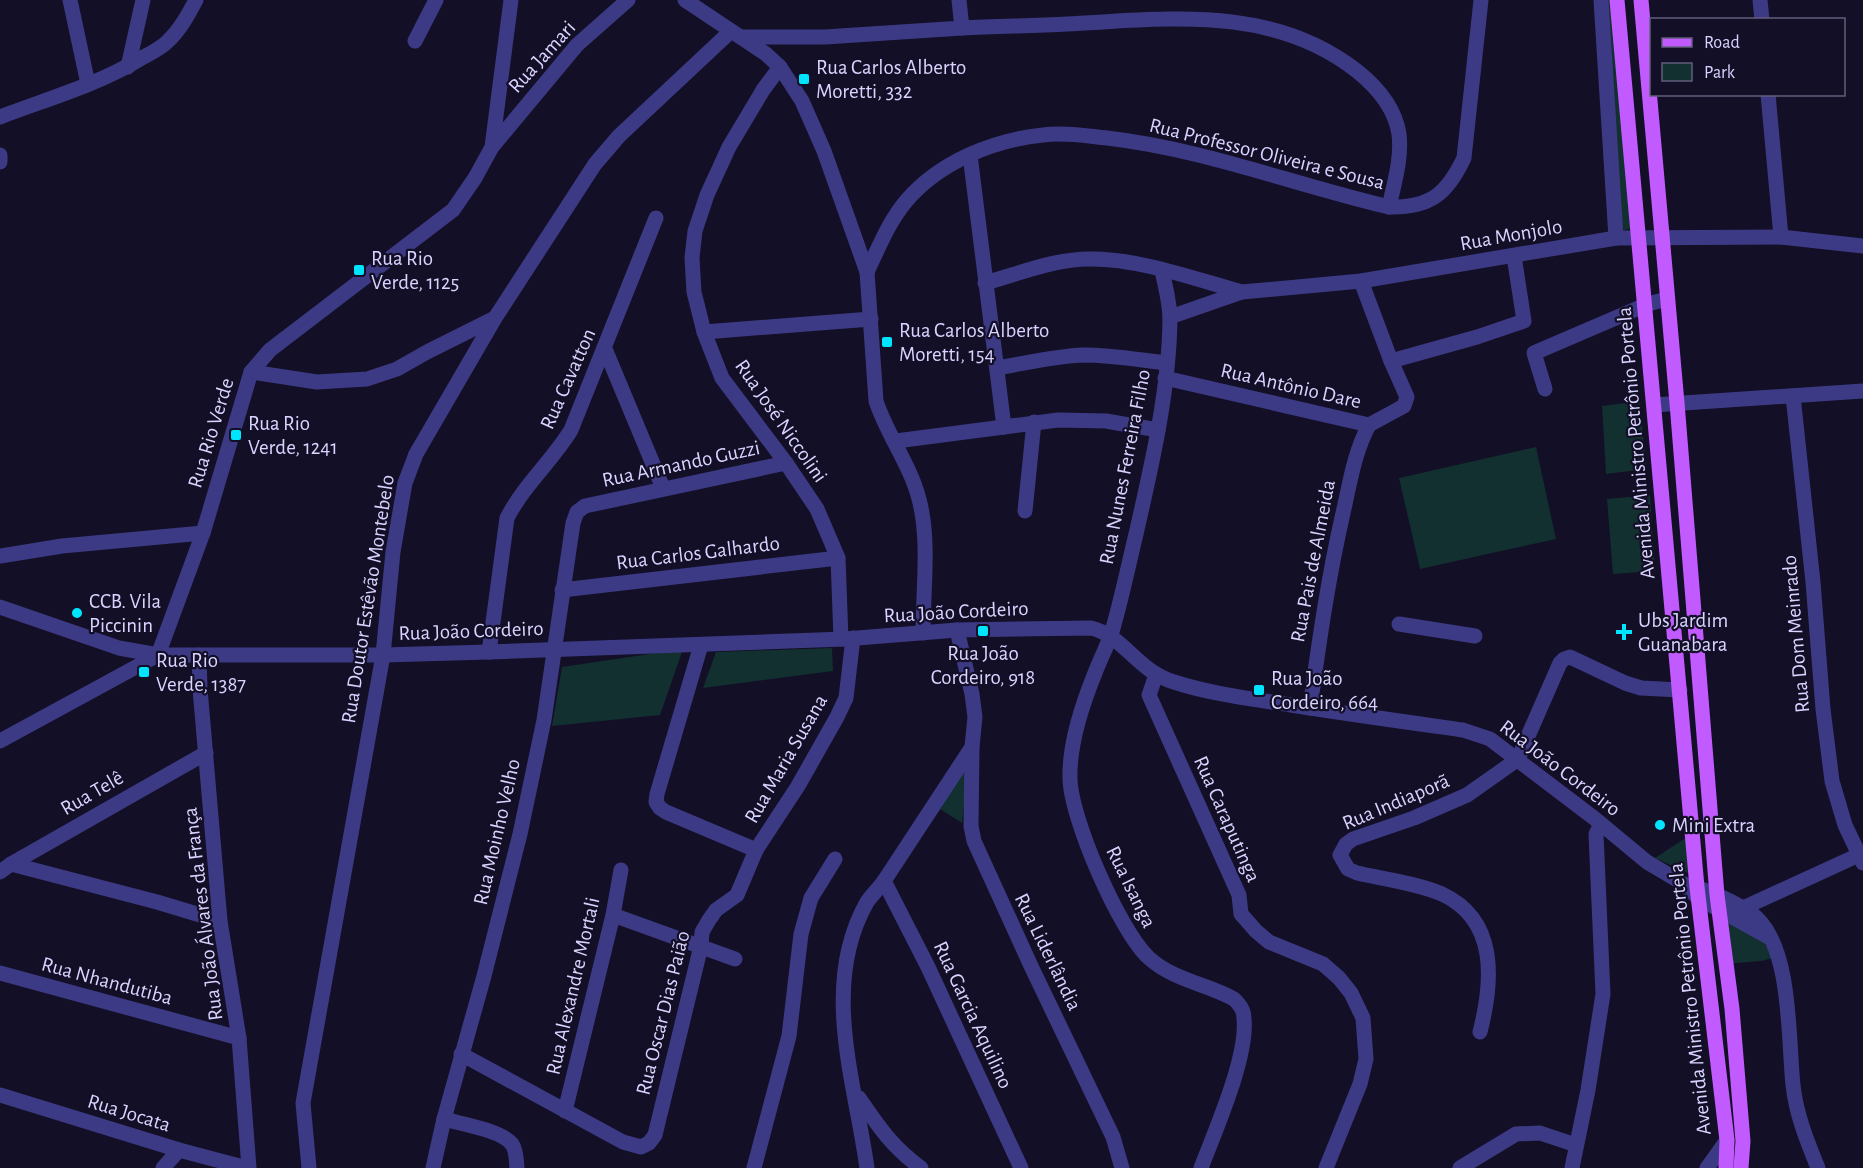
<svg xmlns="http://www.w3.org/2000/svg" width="1863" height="1168" viewBox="0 0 1863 1168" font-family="'Alegreya Sans',sans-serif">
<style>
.green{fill:#12302f}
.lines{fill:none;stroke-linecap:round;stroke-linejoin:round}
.minor{stroke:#3d3a85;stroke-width:15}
.major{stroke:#c25bff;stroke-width:15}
.poi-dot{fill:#00e5ff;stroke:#130f26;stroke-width:2}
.labels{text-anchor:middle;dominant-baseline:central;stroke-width:4.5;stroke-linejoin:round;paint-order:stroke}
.street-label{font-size:21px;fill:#d9d4ff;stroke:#130f26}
.poi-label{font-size:21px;fill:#d9d4ff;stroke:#130f26;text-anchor:start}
</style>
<rect width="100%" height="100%" fill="#130f26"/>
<g class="green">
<polygon points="1595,0 1617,0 1638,227 1615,232"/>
<polygon points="1640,401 1646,469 1606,474 1602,406"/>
<polygon points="1536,447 1556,539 1420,569 1399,478"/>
<polygon points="1650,495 1655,571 1613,574 1607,499"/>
<polygon points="832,648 833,671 703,688 716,652"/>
<polygon points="683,649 660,715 552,726 562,667"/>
<polygon points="964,770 966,785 962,823 940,809"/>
<polygon points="1687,837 1688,873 1655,858"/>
<polygon points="1719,908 1743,920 1777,957 1761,961 1725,964"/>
</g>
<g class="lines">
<g class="minor">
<polyline points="70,0 88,84"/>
<path d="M685,0L766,54L780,67L802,101L824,151L867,272L876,401C887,435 910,464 919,499C930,540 923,590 923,633"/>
<polyline points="1601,0 1616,238"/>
<polyline points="1760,0 1762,20"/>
<path d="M962,28C997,26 1032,26 1067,24C1167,19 1272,4 1357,71C1377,87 1395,108 1399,134C1402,158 1394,184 1389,207"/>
<polyline points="741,37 825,37 962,28 959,0"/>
<polyline points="415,41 436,0"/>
<polyline points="128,67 143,0"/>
<polyline points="780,67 763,90 729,147 707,195 695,231 692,258 694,292 704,332 722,378 786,463 817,509 838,558 841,639"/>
<polyline points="1768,94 1781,237"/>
<path d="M0,117C47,99 97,85 140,59C149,54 160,49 167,42C180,30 188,15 196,0"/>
<polyline points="492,147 577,45 628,0"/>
<polyline points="0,155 0,162"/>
<polyline points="970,155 1004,427"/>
<path d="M1162,270C1165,286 1170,303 1170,319C1169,391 1152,464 1136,534C1128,567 1121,602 1111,635C1106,648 1100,660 1095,673C1082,705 1069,743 1070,778C1070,817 1120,932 1149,958C1173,980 1207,984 1234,999C1240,1005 1244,1010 1244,1019C1248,1057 1215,1131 1201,1168"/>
<path d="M867,272C879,247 889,221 907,200C940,162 993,140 1043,135C1064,132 1086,136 1107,138C1203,149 1295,185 1389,207C1430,208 1447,194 1464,158L1481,0"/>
<path d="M985,283C1018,274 1054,259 1089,259C1137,258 1195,279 1242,292"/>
<polyline points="1170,317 1242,292 1361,281 1616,238 1781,237 1863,246"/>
<polyline points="704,332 871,319"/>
<polyline points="605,349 663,488"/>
<polyline points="1391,361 1477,337 1524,321 1514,256"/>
<path d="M997,368C1026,363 1055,356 1084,355C1112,355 1139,360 1167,363"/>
<polyline points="251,372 317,382 367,379 397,369 427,352 495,318"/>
<polyline points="1165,378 1369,425 1404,406 1407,397 1391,361 1361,281"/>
<polyline points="1545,389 1534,353 1648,304 1667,299"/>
<polyline points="1793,396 1813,582 1823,709 1832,781 1845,825 1863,863"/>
<polyline points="1654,405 1863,391"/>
<polyline points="896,441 1058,420 1106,421 1158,430"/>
<polyline points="1025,511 1034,422"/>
<polyline points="0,556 62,546 203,533"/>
<polyline points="562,590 838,558"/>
<path d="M0,607L119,648L158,655H383L489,652L845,639L957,630L1091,628C1123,635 1137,671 1174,682C1211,694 1252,699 1291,705C1348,714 1406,722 1463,730L1490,739L1594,818L1647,862L1684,884L1698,898L1770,938"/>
<polyline points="1399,624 1475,636"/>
<polyline points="701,645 657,794 656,802 660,808 666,812 756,850"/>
<path d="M489,652L507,518C524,485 552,461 571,430L656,218"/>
<polyline points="199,655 200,689 220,921 239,1038 249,1168"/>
<polyline points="1156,675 1149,695 1239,895 1241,914 1256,931 1269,942 1323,964 1339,978 1351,993 1363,1018 1366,1059 1360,1084 1326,1168"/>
<path d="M1310,708C1319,642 1328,579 1343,513C1350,483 1354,453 1369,425"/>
<polyline points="0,741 158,655 203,533 251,372 270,350 453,210 475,178 492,147 511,0"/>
<polyline points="972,747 971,826 974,841 1031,966 1113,1137 1122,1168"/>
<polyline points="11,864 157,902 220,921"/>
<polyline points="0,872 11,864 206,753"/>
<polyline points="884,881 928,967 1021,1168"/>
<path d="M1687,885C1703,888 1716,894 1730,901C1739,906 1749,910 1757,918C1792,952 1788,1039 1793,1085C1796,1114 1807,1141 1818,1168"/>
<polyline points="1743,908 1863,853"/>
<polyline points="613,915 735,959"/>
<polyline points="0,973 239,1038"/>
<path d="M1480,1032C1493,981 1498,920 1442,894C1416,883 1384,879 1357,873L1348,869L1340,855L1346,844L1353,839L1414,818L1467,795L1518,759L1560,663L1564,659L1570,657L1625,683L1641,688L1680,690"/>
<polyline points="461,1054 623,1142 641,1147 649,1143 655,1135 701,946 702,932 709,920 716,910 737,895 756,850 798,786 837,717 846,698 853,638"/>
<polyline points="0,1095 179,1150 247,1168"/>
<path d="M859,1098C879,1127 892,1147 921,1168"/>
<polyline points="565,1111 613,915 621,870"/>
<path d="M444,1119C461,1124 501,1130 512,1144C517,1152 516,1160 517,1168"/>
<polyline points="163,1168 179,1150"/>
<polyline points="309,1168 303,1103 383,655 393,552 405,483 416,454 495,318 595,164 619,136 730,32"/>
<polyline points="433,1168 444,1119 484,976 520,834 544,720 573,523 577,512 585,506 786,463"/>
<polyline points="754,1168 789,1036 801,934 811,898 835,859"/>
<path d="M867,1168C855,1081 820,985 867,902C872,895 879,888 884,881L972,747L975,717L972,694L957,630"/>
<polyline points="1460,1168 1516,1134 1540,1133 1576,1145"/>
<polyline points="1572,1168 1588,1090 1603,994 1596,834 1601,824"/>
<polyline points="1707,1168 1727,1140"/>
</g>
<g class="major">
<polyline points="1617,0 1697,887 1727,1140 1726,1168"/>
<polyline points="1641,0 1677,403 1717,895 1732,1009 1743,1141 1741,1168"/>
</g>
</g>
<g class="poi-dot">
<rect x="798" y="73" width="12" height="12" rx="3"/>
<rect x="353" y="264" width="12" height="12" rx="3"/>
<rect x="881" y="336" width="12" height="12" rx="3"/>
<rect x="230" y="429" width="12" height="12" rx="3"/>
<circle cx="77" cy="613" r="6"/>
<rect x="977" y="625" width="12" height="12" rx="3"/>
<path d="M1621 623h6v6h6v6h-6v6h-6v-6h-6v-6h6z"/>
<rect x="138" y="666" width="12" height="12" rx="3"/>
<rect x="1253" y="684" width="12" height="12" rx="3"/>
<circle cx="1660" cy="825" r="6"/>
</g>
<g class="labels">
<g class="street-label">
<text transform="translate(542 57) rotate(-48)">Rua Jamari</text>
<text transform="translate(1267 154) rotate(14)">Rua Professor Oliveira e Sousa</text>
<text transform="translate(1511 235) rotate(-10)">Rua Monjolo</text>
<text transform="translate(568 379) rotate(-66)">Rua Cavatton</text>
<text transform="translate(1291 386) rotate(13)">Rua Antônio Dare</text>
<text transform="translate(781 421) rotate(55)">Rua José Niccolini</text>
<text transform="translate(211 433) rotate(-73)">Rua Rio Verde</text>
<text transform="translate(1636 443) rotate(-95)">Avenida Ministro Petrônio Portela</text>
<text transform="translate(681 464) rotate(-12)">Rua Armando Guzzi</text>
<text transform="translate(1125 467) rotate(-79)">Rua Nunes Ferreira Filho</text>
<text transform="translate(698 553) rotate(-7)">Rua Carlos Galhardo</text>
<text transform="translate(1313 561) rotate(-79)">Rua Pais de Almeida</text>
<text transform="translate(368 599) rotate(-81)">Rua Doutor Estêvão Montebelo</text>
<text transform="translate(956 612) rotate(-3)">Rua João Cordeiro</text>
<text transform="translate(471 631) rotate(-2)">Rua João Cordeiro</text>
<text transform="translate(1796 634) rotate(-95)">Rua Dom Meinrado</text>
<text transform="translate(786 759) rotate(-60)">Rua Maria Susana</text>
<text transform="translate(1560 768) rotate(37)">Rua João Cordeiro</text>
<text transform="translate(92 793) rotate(-30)">Rua Telê</text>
<text transform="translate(1396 802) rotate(-23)">Rua Indiaporã</text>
<text transform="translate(1227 819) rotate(66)">Rua Caraputinga</text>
<text transform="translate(497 832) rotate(-77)">Rua Moinho Velho</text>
<text transform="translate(1131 887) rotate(64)">Rua Isanga</text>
<text transform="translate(203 914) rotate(-97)">Rua João Álvares da França</text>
<text transform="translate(1048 952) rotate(64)">Rua Liderlândia</text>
<text transform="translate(107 981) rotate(15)">Rua Nhandutiba</text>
<text transform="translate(573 986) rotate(-77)">Rua Alexandre Mortali</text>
<text transform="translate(1690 999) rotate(-96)">Avenida Ministro Petrônio Portela</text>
<text transform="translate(663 1013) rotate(-76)">Rua Oscar Dias Paião</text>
<text transform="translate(973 1015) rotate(65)">Rua Garcia Aquilino</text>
<text transform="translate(129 1113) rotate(17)">Rua Jocata</text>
</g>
<g class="poi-label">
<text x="816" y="67">Rua Carlos Alberto<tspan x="816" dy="24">Moretti, 332</tspan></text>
<text x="371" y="258">Rua Rio<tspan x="371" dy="24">Verde, 1125</tspan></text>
<text x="899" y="330">Rua Carlos Alberto<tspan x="899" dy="24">Moretti, 154</tspan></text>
<text x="248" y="423">Rua Rio<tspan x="248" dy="24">Verde, 1241</tspan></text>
<text x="89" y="601">CCB. Vila<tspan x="89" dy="24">Piccinin</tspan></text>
<text x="1638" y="620">Ubs Jardim<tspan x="1638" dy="24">Guanabara</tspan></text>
<text x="983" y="653" text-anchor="middle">Rua João<tspan x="983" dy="24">Cordeiro, 918</tspan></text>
<text x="156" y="660">Rua Rio<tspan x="156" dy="24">Verde, 1387</tspan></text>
<text x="1271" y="678">Rua João<tspan x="1271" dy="24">Cordeiro, 664</tspan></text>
<text x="1672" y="825">Mini Extra</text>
</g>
</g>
<rect x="1650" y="18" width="195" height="78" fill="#130f26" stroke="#625e7d" stroke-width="1.5"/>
<rect x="1662" y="38" width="30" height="9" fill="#c25bff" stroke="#625e7d" stroke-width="1.5"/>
<text x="1704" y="48" font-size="18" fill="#d9d4ff">Road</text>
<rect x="1662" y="63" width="30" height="18" fill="#12302f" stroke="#625e7d" stroke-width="1.5"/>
<text x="1704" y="78" font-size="18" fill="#d9d4ff">Park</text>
</svg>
